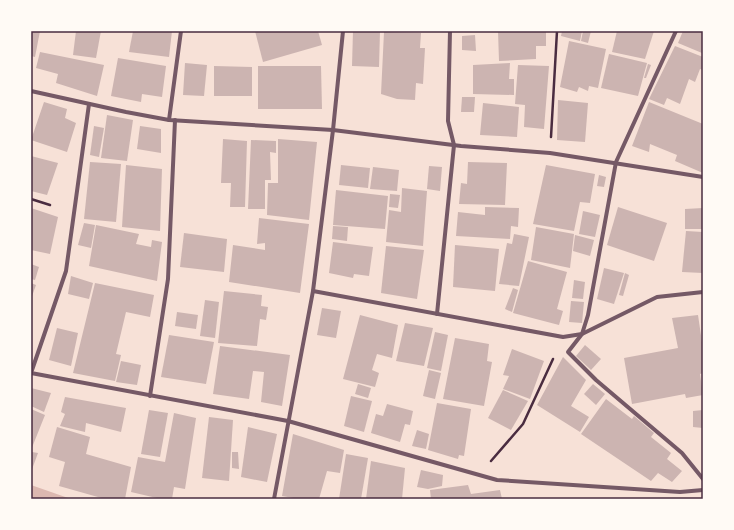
<svg xmlns="http://www.w3.org/2000/svg" width="734" height="530" viewBox="0 0 734 530" font-family="'Noto Sans',sans-serif">
<style>
.water{fill:#dcb8b0}
.building{fill:#ccb4b1}
.lines{fill:none;stroke-linecap:round;stroke-linejoin:round}
.path{stroke:#4a2c40;stroke-width:2.5}
.minor{stroke:#755966;stroke-width:4}
.neatline{fill:none;stroke:#4a2c40;stroke-width:1.5}
</style>
<rect width="100%" height="100%" fill="#f7e1d7"/>
<polygon class="water" points="31,485 71,499 31,499"/>
<g class="building">
<polygon points="31,31 40,31 35,57 31,56"/>
<polygon points="76,31 101,31 96,58 73,55"/>
<polygon points="133,31 172,31 169,57 129,52"/>
<polygon points="255,31 318,31 322,45 263,62"/>
<polygon points="353,31 380,31 379,67 352,66"/>
<polygon points="498,31 546,31 546,46 536,46 536,59 499,61"/>
<polygon points="562,31 582,31 580,41 561,36"/>
<polygon points="583,31 591,31 588,43 581,41"/>
<polygon points="617,31 654,31 645,59 612,52"/>
<polygon points="683,31 703,31 702,53 678,43"/>
<polygon points="384,32 421,33 420,48 425,48 423,84 416,83 415,100 397,99 381,94"/>
<polygon points="475,35 476,51 462,50 462,36"/>
<polygon points="569,41 606,49 598,88 589,86 588,91 579,87 577,92 560,87"/>
<polygon points="675,46 703,57 703,70 700,69 695,82 689,79 680,104 667,98 664,105 649,99"/>
<polygon points="40,52 104,65 97,96 56,83 58,74 36,68"/>
<polygon points="609,54 647,63 638,96 601,88"/>
<polygon points="118,58 166,66 162,97 142,94 141,102 111,96"/>
<polygon points="185,63 207,65 204,96 183,95"/>
<polygon points="510,63 509,79 514,79 514,95 473,94 473,65"/>
<polygon points="648,64 651,65 646,78 644,78"/>
<polygon points="518,65 549,66 544,129 524,127 525,105 515,104"/>
<polygon points="214,66 252,67 252,96 214,96"/>
<polygon points="258,66 321,66 322,109 258,109"/>
<polygon points="462,97 475,97 474,112 461,112"/>
<polygon points="558,100 588,103 585,142 557,140"/>
<polygon points="44,102 67,109 65,118 76,123 67,152 31,140"/>
<polygon points="649,102 703,124 703,173 675,161 677,155 650,144 649,152 632,146"/>
<polygon points="483,103 519,107 517,137 480,135"/>
<polygon points="107,115 133,120 127,161 101,158"/>
<polygon points="94,126 104,128 99,157 90,155"/>
<polygon points="140,126 161,129 161,153 137,149"/>
<polygon points="223,139 247,141 245,207 230,207 231,183 221,183"/>
<polygon points="278,139 317,142 309,220 267,215 268,183 278,183"/>
<polygon points="251,140 276,141 276,153 270,152 271,180 265,180 265,209 248,209"/>
<polygon points="31,156 58,163 47,195 31,191"/>
<polygon points="90,162 121,164 116,222 84,219"/>
<polygon points="468,162 507,163 505,205 459,204 461,183 467,184"/>
<polygon points="126,165 162,169 160,231 122,227"/>
<polygon points="341,165 370,168 368,188 339,185"/>
<polygon points="546,165 595,174 590,203 580,202 574,231 533,224"/>
<polygon points="429,166 442,167 440,191 427,189"/>
<polygon points="373,167 399,170 397,191 370,189"/>
<polygon points="599,175 606,177 604,187 597,186"/>
<polygon points="402,188 427,191 423,246 386,242 389,210 401,212"/>
<polygon points="336,190 388,196 385,229 333,225"/>
<polygon points="390,194 400,195 398,208 389,207"/>
<polygon points="485,207 519,208 518,227 511,226 510,239 456,236 458,212 485,215"/>
<polygon points="618,207 667,223 654,261 607,245"/>
<polygon points="31,208 58,217 50,254 31,250"/>
<polygon points="703,208 703,229 685,229 685,209"/>
<polygon points="583,211 600,215 595,237 579,234"/>
<polygon points="259,218 309,224 300,293 229,282 233,245 265,250 265,243 257,244"/>
<polygon points="84,223 95,225 91,248 78,245"/>
<polygon points="96,225 139,234 136,244 151,247 152,240 162,242 157,281 89,266"/>
<polygon points="333,226 348,227 347,241 332,239"/>
<polygon points="536,227 574,234 570,268 531,260"/>
<polygon points="686,231 703,232 703,273 682,272"/>
<polygon points="184,233 227,239 224,272 180,267"/>
<polygon points="514,234 529,237 519,286 499,284 507,243 512,244"/>
<polygon points="575,235 594,240 590,256 573,251"/>
<polygon points="333,242 373,247 369,276 354,274 353,278 329,273"/>
<polygon points="455,245 499,249 495,291 453,287"/>
<polygon points="386,246 424,250 417,299 381,293"/>
<polygon points="528,261 567,272 557,309 563,311 559,325 513,313"/>
<polygon points="31,264 39,267 35,280 31,279"/>
<polygon points="604,268 624,273 614,304 597,299"/>
<polygon points="625,273 629,275 623,296 619,295"/>
<polygon points="71,276 93,283 89,299 68,294"/>
<polygon points="574,280 585,282 583,299 572,298"/>
<polygon points="31,283 36,285 31,299"/>
<polygon points="95,283 154,295 150,317 126,312 116,354 121,355 115,381 73,373"/>
<polygon points="513,288 518,290 512,312 505,309"/>
<polygon points="224,291 262,295 261,306 268,307 266,320 260,319 257,346 218,343"/>
<polygon points="205,300 219,302 215,338 200,336"/>
<polygon points="571,301 584,302 582,323 569,322"/>
<polygon points="322,308 341,311 336,338 317,335"/>
<polygon points="177,312 198,315 196,329 175,326"/>
<polygon points="360,315 398,325 392,358 377,354 372,370 379,373 375,387 343,379"/>
<polygon points="698,315 703,349 703,373 700,374 703,395 686,398 685,394 632,404 624,358 678,348 672,318"/>
<polygon points="405,323 433,328 424,366 396,361"/>
<polygon points="57,328 78,333 71,366 49,360"/>
<polygon points="435,332 448,335 441,371 427,368"/>
<polygon points="169,335 214,342 206,384 161,377"/>
<polygon points="455,338 489,344 487,361 492,362 484,406 443,399"/>
<polygon points="585,345 601,359 591,370 576,356"/>
<polygon points="220,346 290,355 282,406 261,402 264,372 253,371 249,399 213,394"/>
<polygon points="512,349 544,361 530,399 503,389 509,376 503,375"/>
<polygon points="563,357 586,380 571,406 589,417 580,432 537,405"/>
<polygon points="121,361 141,365 137,385 116,382"/>
<polygon points="429,370 441,373 435,399 423,396"/>
<polygon points="358,384 371,388 368,398 355,394"/>
<polygon points="593,384 605,394 596,405 584,394"/>
<polygon points="31,388 51,393 44,412 31,406"/>
<polygon points="503,390 528,401 511,430 488,418"/>
<polygon points="351,396 372,401 364,432 344,426"/>
<polygon points="65,397 126,408 121,432 86,423 85,432 60,426 65,414 61,412"/>
<polygon points="606,399 632,419 634,416 654,433 651,437 671,453 667,459 682,471 672,482 658,473 651,481 581,434"/>
<polygon points="437,403 471,409 464,456 459,455 458,459 428,450"/>
<polygon points="387,404 413,411 410,425 405,424 400,442 371,433 376,414 383,416"/>
<polygon points="31,409 45,415 31,450"/>
<polygon points="149,410 168,413 160,457 141,454"/>
<polygon points="703,410 703,428 693,427 693,411"/>
<polygon points="174,413 196,418 185,489 174,487 172,499 161,499 131,492 138,457 165,462"/>
<polygon points="209,417 233,420 229,481 202,478"/>
<polygon points="57,427 90,437 86,454 131,467 125,499 105,499 59,486 65,462 49,457"/>
<polygon points="248,427 277,434 267,482 241,477"/>
<polygon points="417,430 429,434 426,449 412,446"/>
<polygon points="293,434 344,450 340,473 327,471 319,499 299,499 282,496"/>
<polygon points="32,452 38,453 31,472 31,453"/>
<polygon points="232,452 238,452 239,469 232,468"/>
<polygon points="346,454 368,458 361,499 339,499"/>
<polygon points="371,461 405,468 402,499 366,499"/>
<polygon points="421,470 443,475 442,486 428,489 417,487"/>
<polygon points="468,485 471,494 500,490 502,499 431,499 430,490"/>
</g>
<g class="lines">
<g class="path">
<polyline points="551,137 557,31"/>
<polyline points="31,199 50,205"/>
<polyline points="491,461 523,424 553,359"/>
</g>
<g class="minor">
<polyline points="31,91 126,112 169,120 333,130 461,146 550,153 703,177"/>
<polyline points="169,120 181,31"/>
<polyline points="313,291 563,337 582,334 588,315 616,162 676,31"/>
<polyline points="703,292 657,297 582,334 568,352 596,380 682,453 703,479"/>
<polyline points="437,314 454,145 448,121 450,31"/>
<polyline points="31,373 288,421 497,480 680,492 703,490"/>
<polyline points="31,373 66,271 89,104"/>
<polyline points="150,396 168,279 175,120"/>
<polyline points="274,499 313,291 333,130 343,31"/>
</g>
</g>
<rect width="734" height="530" fill="none" stroke="#fffaf5" stroke-width="64"/>
<rect x="32" y="32" width="670" height="466" class="neatline"/>
</svg>
